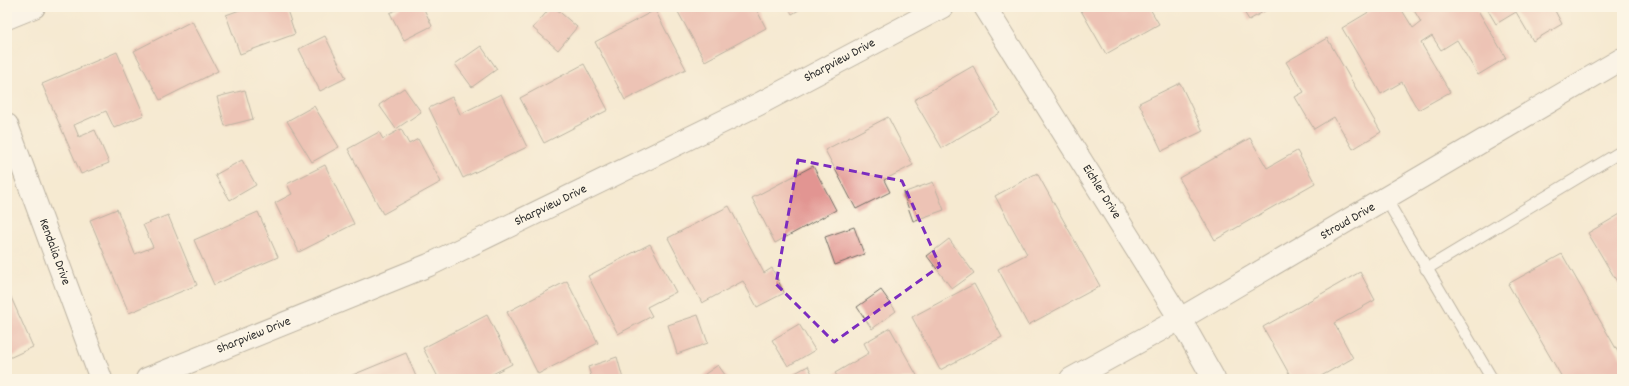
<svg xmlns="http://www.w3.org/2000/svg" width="1629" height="386" viewBox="0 0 1629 386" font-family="Dekko,sans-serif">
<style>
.building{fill:#e29592}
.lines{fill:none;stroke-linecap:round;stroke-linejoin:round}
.service-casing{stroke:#726e65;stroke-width:13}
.minor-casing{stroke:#726e65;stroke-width:24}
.tertiary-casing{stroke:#726e65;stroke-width:24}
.service{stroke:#fff;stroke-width:11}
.minor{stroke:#fff;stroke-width:22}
.tertiary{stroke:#fff;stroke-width:22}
.marked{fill:none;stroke:#7b2cbf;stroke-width:3;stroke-dasharray:8 5;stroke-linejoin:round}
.labels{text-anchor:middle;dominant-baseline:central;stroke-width:4;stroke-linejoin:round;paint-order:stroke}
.street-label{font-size:13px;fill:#2b2b2b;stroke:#fcf5e5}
</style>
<rect width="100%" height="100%" fill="#fcf5e5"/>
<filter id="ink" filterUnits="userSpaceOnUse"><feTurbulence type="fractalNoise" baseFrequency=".025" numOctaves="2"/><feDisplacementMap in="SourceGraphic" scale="8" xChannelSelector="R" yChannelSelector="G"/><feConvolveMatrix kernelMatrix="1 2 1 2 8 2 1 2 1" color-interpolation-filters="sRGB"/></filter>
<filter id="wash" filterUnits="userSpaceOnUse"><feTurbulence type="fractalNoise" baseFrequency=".012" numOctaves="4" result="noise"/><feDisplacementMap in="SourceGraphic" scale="16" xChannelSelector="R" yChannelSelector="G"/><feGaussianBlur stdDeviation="0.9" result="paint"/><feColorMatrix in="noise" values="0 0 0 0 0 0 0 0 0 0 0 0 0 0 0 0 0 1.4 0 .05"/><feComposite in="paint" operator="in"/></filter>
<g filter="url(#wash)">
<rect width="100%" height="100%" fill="#f6ead1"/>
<g id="blocks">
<g class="building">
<polygon points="248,7 286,7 295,34 240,54 226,15"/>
<polygon points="402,7 423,7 432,26 404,40 390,13"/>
<polygon points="551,7 554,7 577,27 558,50 533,28"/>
<polygon points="687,7 755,7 766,28 705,61 678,12"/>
<polygon points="788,7 804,7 792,14"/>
<polygon points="1079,7 1149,7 1159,24 1106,54"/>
<polygon points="1241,7 1272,7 1249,20"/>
<polygon points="1377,7 1400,7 1413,28 1421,22 1412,7 1476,7 1506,58 1478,75 1457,40 1441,50 1432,36 1421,43 1450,92 1418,110 1402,82 1381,94 1342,28"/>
<polygon points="1486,7 1553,7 1562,24 1533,41 1516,12 1496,24"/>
<polygon points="655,10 686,69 625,100 595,42"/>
<polygon points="192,21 218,71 160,100 134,51"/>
<polygon points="325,36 346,78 320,91 299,49"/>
<polygon points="1327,38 1381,132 1353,149 1334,117 1314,129 1295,97 1304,92 1286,62"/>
<polygon points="481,46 497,69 472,87 455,64"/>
<polygon points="117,52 144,115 114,128 106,111 74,125 79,137 95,130 109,163 81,174 42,84"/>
<polygon points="584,64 608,110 544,143 520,98"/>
<polygon points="973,66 1000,113 942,148 914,100"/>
<polygon points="1180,83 1203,131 1162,151 1139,103"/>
<polygon points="404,88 421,112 396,129 379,105"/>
<polygon points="245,90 253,119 225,126 217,97"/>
<polygon points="501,94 527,147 463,178 429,108 452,97 460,114"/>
<polygon points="314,106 339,147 312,162 287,121"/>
<polygon points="888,117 913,165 884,180 890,192 856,209 825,150"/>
<polygon points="401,129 409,144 418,139 441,182 383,214 348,149 379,132 383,139"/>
<polygon points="1250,138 1267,168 1297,151 1315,183 1215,240 1179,178"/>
<polygon points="242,160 256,185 230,200 215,175"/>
<polygon points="325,165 354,224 299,252 275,203 292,194 287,184"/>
<polygon points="813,166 836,210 775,243 752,198"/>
<polygon points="1037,173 1100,286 1028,325 998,269 1027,254 995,196"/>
<polygon points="933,182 944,210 913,221 903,193"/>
<polygon points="729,206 764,273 772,268 784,293 757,307 743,281 702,303 668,238"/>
<polygon points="117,209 135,254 153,247 143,225 168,215 197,285 129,313 90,220"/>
<polygon points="258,212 278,257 214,285 194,240"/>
<polygon points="1622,213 1622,283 1619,285 1588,233"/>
<polygon points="854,227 864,254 835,265 825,237"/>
<polygon points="949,239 974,273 952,289 927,256"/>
<polygon points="650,244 676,292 647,307 652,316 618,334 588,276"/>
<polygon points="1562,254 1622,359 1622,379 1563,379 1508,284"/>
<polygon points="1360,272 1375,300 1334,323 1353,358 1316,379 1292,379 1263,327"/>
<polygon points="567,281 598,343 538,374 507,312"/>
<polygon points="974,284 1002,337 940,370 912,317"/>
<polygon points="881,290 896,311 872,329 857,307"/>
<polygon points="10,295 33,347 7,359 7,296"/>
<polygon points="487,315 512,364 483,379 439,379 423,348"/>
<polygon points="698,315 708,343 677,354 668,325"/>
<polygon points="799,324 815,350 788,366 772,340"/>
<polygon points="890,328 919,379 839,379 835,373 869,353 864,343"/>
<polygon points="406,353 417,379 343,379"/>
<polygon points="617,357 623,379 592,379 588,367"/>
<polygon points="718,365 728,379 698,379"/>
<polygon points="808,366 815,379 784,379"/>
</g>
</g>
</g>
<g filter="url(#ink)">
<use href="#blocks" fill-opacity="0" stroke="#726e65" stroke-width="1"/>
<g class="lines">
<defs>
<g id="service">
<polyline points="1386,199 1492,379"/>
<polyline points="1426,269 1622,151"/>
</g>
<g id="minor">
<polyline points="985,7 1180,319 1214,379"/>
<polyline points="7,18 34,7"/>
<polyline points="147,379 429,265 759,104 942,7"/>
</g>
<g id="tertiary">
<polyline points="7,125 101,379"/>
<polyline points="1071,379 1180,319 1622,59"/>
</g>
</defs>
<use href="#service" class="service-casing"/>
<use href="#minor" class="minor-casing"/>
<use href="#tertiary" class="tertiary-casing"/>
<use href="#service" class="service"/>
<use href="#minor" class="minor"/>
<use href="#tertiary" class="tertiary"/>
</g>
</g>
<path d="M0 0H1629V386H0ZM798,160L902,181L940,266L834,342L776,284Z" fill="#f6ead1" fill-opacity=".55" fill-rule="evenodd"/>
<path class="marked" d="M798,160L902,181L940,266L834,342L776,284Z"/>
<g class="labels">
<g class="street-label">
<text transform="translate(840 61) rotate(-28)">Sharpview Drive</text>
<text transform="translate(1101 192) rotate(58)">Eichler Drive</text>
<text transform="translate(551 206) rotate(-26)">Sharpview Drive</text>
<text transform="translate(1348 222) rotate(-30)">Stroud Drive</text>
<text transform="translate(54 252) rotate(70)">Kendalia Drive</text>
<text transform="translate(254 336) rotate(-22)">Sharpview Drive</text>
</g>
</g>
<rect width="1629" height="386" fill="none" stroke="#fcf5e5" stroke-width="24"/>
</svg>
